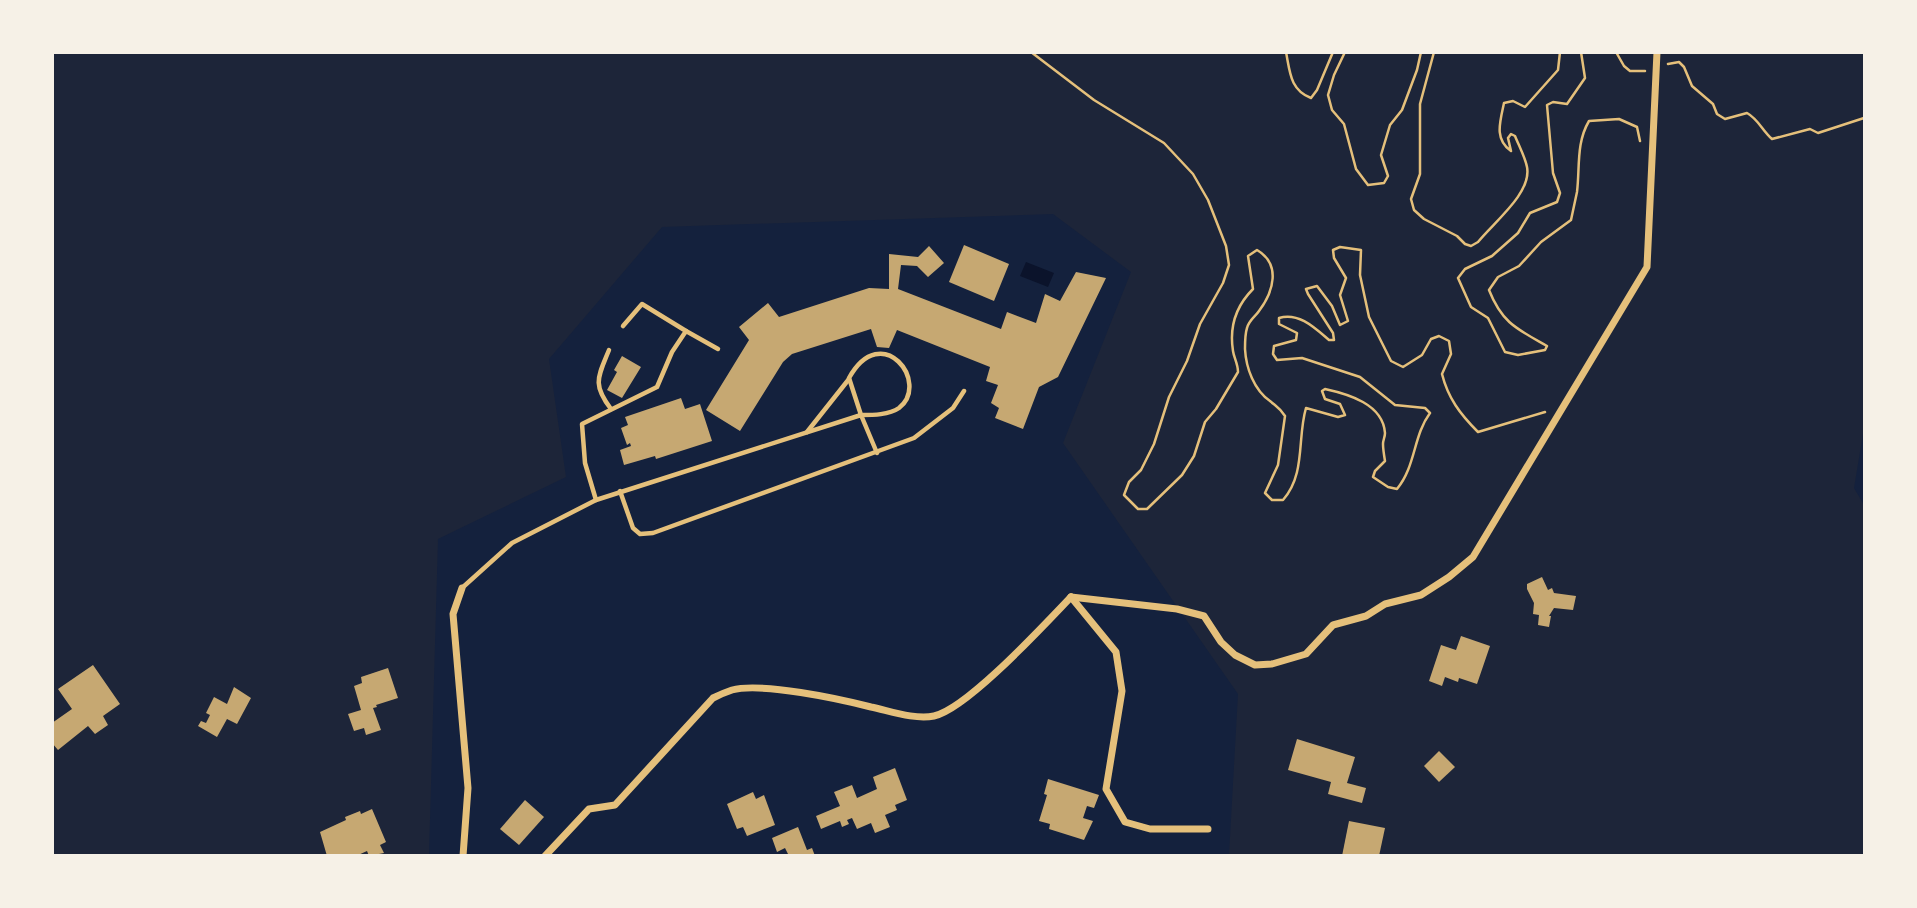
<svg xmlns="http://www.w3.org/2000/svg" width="1917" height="908" viewBox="0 0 1917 908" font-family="Georgia,serif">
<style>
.green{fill:#1d2539}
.water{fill:#0b132b}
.building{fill:#c6a872}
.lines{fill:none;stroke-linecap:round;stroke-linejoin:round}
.path{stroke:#e5c07b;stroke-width:2.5}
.service{stroke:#e5c07b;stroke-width:4.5}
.minor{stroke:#e5c07b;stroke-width:7}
</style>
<rect width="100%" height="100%" fill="#14213d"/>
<polygon class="green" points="52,53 1864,53 1864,428 1854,488 1864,505 1864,855 1229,855 1238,694 1063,443 1131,272 1053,214 662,227 549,359 566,477 438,539 429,855 53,855"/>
<polygon class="water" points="1026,262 1054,273 1048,287 1020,276"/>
<g class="building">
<polygon points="964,245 1009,264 994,301 949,282"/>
<polygon points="929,246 944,263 928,277 917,266 901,265 898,289 1001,329 1007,312 1036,323 1045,294 1060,301 1076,272 1106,278 1058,377 1039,387 1023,429 995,418 999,408 991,403 998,385 986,381 990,367 897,330 889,348 877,347 871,329 792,354 783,362 740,431 706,410 749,340 739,327 768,303 779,317 869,288 889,289 889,254 918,257"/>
<polygon points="622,356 641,367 622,398 607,390 617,372 614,370"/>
<polygon points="681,398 685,409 700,404 712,441 656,459 655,456 624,465 620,450 631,446 630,443 627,445 621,428 628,425 625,417"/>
<polygon points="1542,577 1548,590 1552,588 1554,593 1576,596 1573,610 1554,608 1549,616 1551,616 1549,627 1538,625 1539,615 1533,614 1534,603 1527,589 1527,584"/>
<polygon points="1461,636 1490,646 1477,684 1459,678 1458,682 1445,677 1442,686 1429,681 1441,645 1456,650"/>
<polygon points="93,665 120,704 103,716 108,725 95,734 88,726 58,750 52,743 52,723 72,709 58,689"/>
<polygon points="388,668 398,698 376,705 377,707 373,708 381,730 366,735 364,728 354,731 348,714 361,710 354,686 362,683 361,677"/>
<polygon points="234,687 251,698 237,724 227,719 217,737 198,726 201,721 206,723 210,715 206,713 214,697 227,704"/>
<polygon points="1297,739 1355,757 1347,783 1366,788 1362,803 1328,794 1331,782 1288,770"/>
<polygon points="1439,751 1455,767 1439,782 1424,766"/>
<polygon points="895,768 907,800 895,805 897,810 885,815 890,827 875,833 871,823 857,829 852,818 847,820 849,824 842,827 840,821 821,829 816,816 840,806 834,792 852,785 857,798 877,789 873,777"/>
<polygon points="1048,779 1099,795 1094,808 1087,806 1083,818 1093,821 1084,840 1049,829 1050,824 1039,821 1047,795 1044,794"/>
<polygon points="753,792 756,799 764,795 775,825 747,836 743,827 737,829 727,804"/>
<polygon points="525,800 544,817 519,845 500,829"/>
<polygon points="372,809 386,842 380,845 384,853 369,856 367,851 356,856 327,856 320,832 346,820 345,817 360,811 361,814"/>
<polygon points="1349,821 1385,828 1379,856 1342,856"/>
<polygon points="798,827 807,850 812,848 815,856 789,856 785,848 777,852 772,838"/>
</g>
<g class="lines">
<g class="path">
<path d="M1031,52L1094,100L1164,143L1193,174L1208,200L1226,246L1229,265L1223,283L1200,324L1187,361L1169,397L1154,444L1141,470L1129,482L1124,495L1138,509H1147L1182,475L1194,456L1205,422L1216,409L1238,372C1238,364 1234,358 1233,351C1229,326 1236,306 1253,289L1248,256L1257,250C1281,264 1274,291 1259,311C1255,317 1249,320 1247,328C1245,334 1245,343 1245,349C1246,368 1254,390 1270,401C1277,407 1280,408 1285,416L1278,465L1265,493L1272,500H1283C1306,474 1297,438 1306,408L1338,417L1345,415L1340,404L1325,399L1322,391L1325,389C1348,394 1383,404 1385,433C1385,437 1383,440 1383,444C1383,449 1384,455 1385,461L1375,471L1373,477L1388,487L1397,489C1416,466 1413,436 1430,413L1425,408L1395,405L1360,377L1302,358L1277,360L1273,354L1274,346L1296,340L1297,333L1279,324V318C1299,312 1315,328 1329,340H1334L1333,333L1308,294L1306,289L1317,286L1332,306L1340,325L1348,321L1340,295L1346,278L1334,258L1333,250L1340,247L1361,250L1360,275L1369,317L1391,361L1403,367L1422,355L1431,339L1439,336L1449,341L1451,354L1442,374C1448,398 1460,414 1478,432L1545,412"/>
<path d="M1286,52C1290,72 1290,90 1311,98L1317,90L1333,52"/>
<polyline points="1345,52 1334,75 1328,95 1332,110 1344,124 1356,169 1368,185 1384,183 1388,176 1381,155 1390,125 1402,110 1417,70 1421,52"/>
<path d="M1434,52L1420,104V174L1411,199L1414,210L1424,219L1457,236L1465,244L1471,246L1478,242C1494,222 1532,193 1527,167C1525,157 1519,146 1515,136L1511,134L1508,138L1511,151C1494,139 1500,122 1504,103L1513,101L1525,107L1558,70L1560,52"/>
<path d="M1581,52L1585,78L1567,104L1553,102L1547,105L1553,173L1560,193L1557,202L1530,213L1518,233L1492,256L1465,269L1458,278L1471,307L1488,318L1505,352L1518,355L1545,350L1547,346C1517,329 1502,323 1489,290L1498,277L1519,266L1541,242L1571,220C1573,211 1575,201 1577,192C1580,167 1576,143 1589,121L1619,119L1637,127L1640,141"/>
<polyline points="1616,52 1624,66 1630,71 1645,71"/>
<path d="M1668,64L1679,62L1684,67L1692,86L1713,104L1717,114L1725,119L1747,113C1758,119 1762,130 1772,139L1810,129L1818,133L1864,118"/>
</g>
<g class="service">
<polyline points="623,326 642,304 686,331"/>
<path d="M609,350C598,377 592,384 611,409"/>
<polyline points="807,432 849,379"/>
<polyline points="620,491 633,528 640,534 653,533 914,438 953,408 964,391"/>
<polyline points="596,500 585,463 582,424 657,387 672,352 686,331 718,349"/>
<path d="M462,588L512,543L596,500L861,415C873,415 889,415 899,408C931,383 882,319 849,378L861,415L877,453"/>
</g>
<g class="minor">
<polyline points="462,588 453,614 468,788 463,856"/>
<polyline points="1071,597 1177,609 1204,616 1221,642 1235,655 1255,665 1272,664 1306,654 1333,625 1366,616 1385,604 1421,595 1449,577 1473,557 1647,267 1657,52"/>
<polyline points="1071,597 1116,652 1122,691 1106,789 1125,822 1150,829 1208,829"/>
<path d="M545,856L589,809L615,805L713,698C719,695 726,692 732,690C761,682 840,699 871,707C890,711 915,720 934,716C967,709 1045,624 1071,597"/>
</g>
</g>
<rect width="1917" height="908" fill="none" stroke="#f6f1e7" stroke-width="108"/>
</svg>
